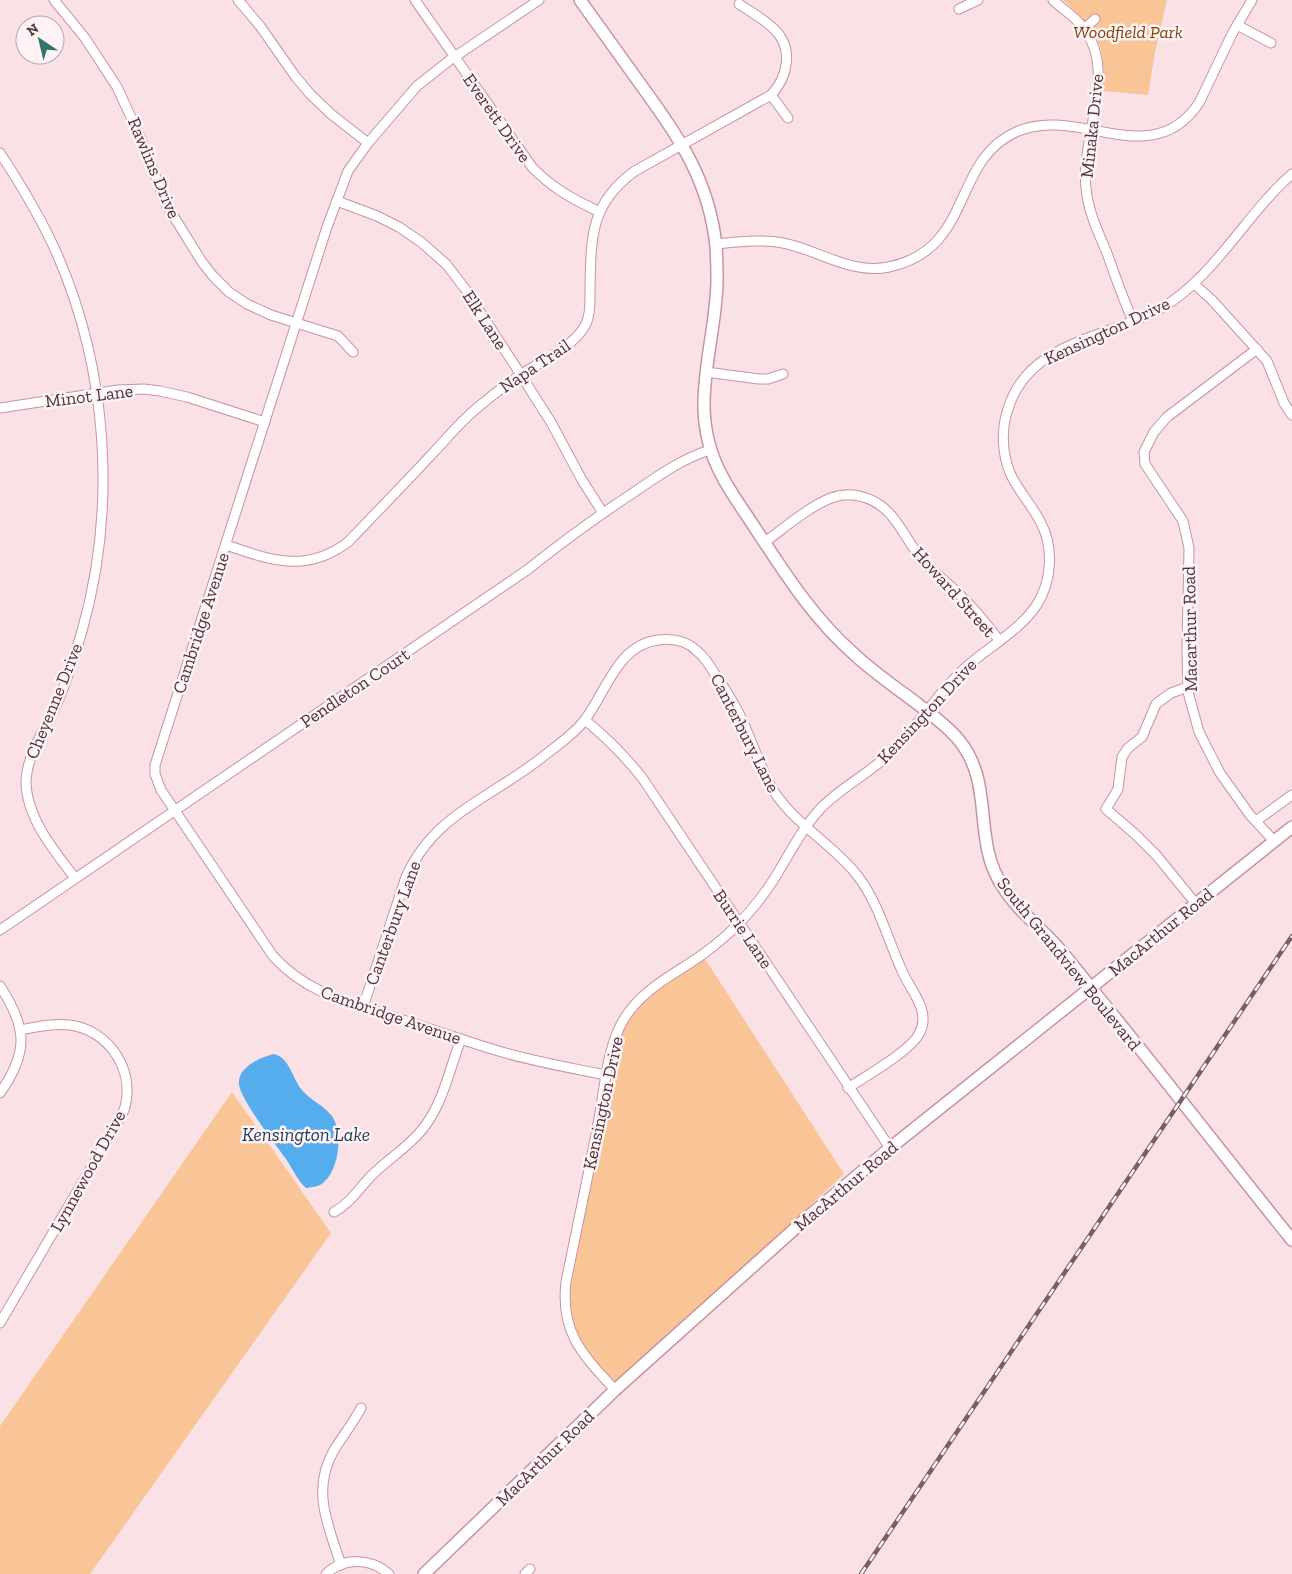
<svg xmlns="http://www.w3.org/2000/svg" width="1292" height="1574" viewBox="0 0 1292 1574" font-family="'Zilla Slab',serif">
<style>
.green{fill:#f9c596}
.water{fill:#55adee}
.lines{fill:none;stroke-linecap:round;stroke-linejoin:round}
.minor-casing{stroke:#ca93a0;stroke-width:11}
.tertiary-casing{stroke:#ca93a0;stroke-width:14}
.minor{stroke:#fff;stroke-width:9}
.tertiary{stroke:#fff;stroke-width:11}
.rail-casing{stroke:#775f64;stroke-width:4.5}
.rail{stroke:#fef2f5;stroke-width:2.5;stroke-dasharray:8;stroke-linecap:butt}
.labels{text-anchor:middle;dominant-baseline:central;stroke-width:5;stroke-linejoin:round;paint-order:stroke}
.park-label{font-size:18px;font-style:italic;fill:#78470e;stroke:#fef2f5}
.street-label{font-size:18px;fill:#4c353a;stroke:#fef2f5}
.water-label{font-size:19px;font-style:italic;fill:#193d58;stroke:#fef2f5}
</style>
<rect width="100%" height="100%" fill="#f9e1e6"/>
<g class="green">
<path d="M1063,0H1167L1155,52L1148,95L1103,91C1106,44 1098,31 1063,0Z"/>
<path d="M705,959L844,1174L746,1265L617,1381L614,1380C584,1353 569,1330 569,1289L612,1065C616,1051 619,1034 627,1021C644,992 676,976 705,959Z"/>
<polygon points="232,1092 331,1233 90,1574 0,1574 0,1426"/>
</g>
<path class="water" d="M274,1054C290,1058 292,1078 302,1090C310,1100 323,1105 331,1115C344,1131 339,1169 324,1182C319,1187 312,1187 306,1188C297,1180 293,1169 286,1159C276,1145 240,1099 239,1084C237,1067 261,1057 274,1054Z"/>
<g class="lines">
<defs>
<g id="minor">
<polyline points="54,0 85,38 117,87 141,139 166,204 202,262 213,276 229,292 247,304 271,315 338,336 353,352"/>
<polyline points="238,0 260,26 295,76 310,94 331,114 368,143"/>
<path d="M415,0L532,167C552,188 574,200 600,212"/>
<path d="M539,0L450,60L417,86L368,143L348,171L327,227L155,765V774L161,790L273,956C308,995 353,1003 400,1019C434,1030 468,1042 502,1052C536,1062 571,1068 606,1075"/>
<path d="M1053,0C1062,9 1073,15 1081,25C1120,70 1080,136 1086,188C1088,211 1098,232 1107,253C1115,276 1123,299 1133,321"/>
<polyline points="959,9 978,0"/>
<polyline points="1237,25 1271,43"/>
<polyline points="1084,29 1095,19"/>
<polyline points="771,95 788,118"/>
<path d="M0,153C21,185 41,218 57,254C108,371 117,508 82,631C75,654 68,678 58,701C47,726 26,755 26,783C27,818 54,851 75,878"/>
<polyline points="337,201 377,216 399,227 421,242 446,264 466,290 521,375 552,424 582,480 603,513"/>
<path d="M716,244C738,242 761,239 783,243C819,250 851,275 889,267C974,249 951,161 1016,132C1078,104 1151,174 1199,103L1232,34L1252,0"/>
<polyline points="1194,284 1212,300 1267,361 1284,403 1292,415"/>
<polyline points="1257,349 1167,417 1154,432 1144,452 1145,464 1183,521 1189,548 1187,650 1188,692 1199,732 1220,773 1250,815 1274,841"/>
<polyline points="706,372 759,379 768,379 783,374"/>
<polyline points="0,408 118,390 143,389 160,391 187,397 265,422"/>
<path d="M765,542C784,528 810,506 831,498C852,490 876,498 890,514C902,527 909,544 921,558C933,572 948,583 962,597C976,610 987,625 999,640"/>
<path d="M226,545C270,560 306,574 348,542C377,512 406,482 434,452C448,437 461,421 477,408C492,395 508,383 525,372C544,360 570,348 583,329C591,317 590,303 590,289C591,238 590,203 635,171L771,95C788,77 794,48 774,29C764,19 751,12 739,4"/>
<polyline points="1188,687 1171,693 1156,704 1142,737 1128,748 1122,757 1118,789 1106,809 1135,834 1157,856 1196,904"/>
<path d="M585,720C607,738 626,757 643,779L890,1148"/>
<polyline points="1256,821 1292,795"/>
<path d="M0,930L527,570C561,543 596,517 633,493C658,476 681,459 710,450"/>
<path d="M0,986C27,1027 29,1052 0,1093"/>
<path d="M363,1007L406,877C435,812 494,797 545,755C559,744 573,735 584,721C606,693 617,645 658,640C672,638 687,641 697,651C706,658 711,668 717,677C727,692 736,706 743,722C752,742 759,763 769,783C789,821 831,842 857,875C879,903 888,941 903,973C909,986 919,998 922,1011C924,1019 923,1027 919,1034C910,1051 866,1076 848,1088"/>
<path d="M334,1212C351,1203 359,1188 372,1175C388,1159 407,1148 421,1131C443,1105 449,1070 461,1039"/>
<path d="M0,1323L115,1127C118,1121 123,1114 125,1107C135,1069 108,1030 70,1025C54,1023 36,1027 20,1030"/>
<path d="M615,1390C583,1355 560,1333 566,1282C577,1227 589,1173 599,1118C605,1086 607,1047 624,1019C641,991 669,977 696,959C708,951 719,942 730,932C744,919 757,904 768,888C786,862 798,833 820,809C840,788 867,775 888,755C917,729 936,694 965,668C988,647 1018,632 1036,606C1052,582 1054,548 1041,523C1032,505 1018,491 1010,473C1002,453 1001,429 1008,409C1029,340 1107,339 1160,309C1215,277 1245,215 1292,174"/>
<path d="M341,1565C328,1525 311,1490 334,1450C343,1436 353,1423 361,1408"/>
<path d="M326,1574C344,1557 371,1558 389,1574"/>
<polyline points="525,1574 530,1569"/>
</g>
<g id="tertiary">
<path d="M580,0C600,28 621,57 641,85C679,137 709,180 716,246C717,263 718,281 716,298C711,361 689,413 721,474C731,494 745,512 757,531C786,575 814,619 854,654C874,673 897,688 919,705C932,715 947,726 958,739C996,784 971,840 1003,887C1016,908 1036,924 1053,942C1067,957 1079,973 1091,988C1159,1071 1225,1157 1292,1240"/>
<polyline points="424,1574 615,1390 809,1216 890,1148 1292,827"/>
</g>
</defs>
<use href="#minor" class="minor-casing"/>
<use href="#tertiary" class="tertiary-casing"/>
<use href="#minor" class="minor"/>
<use href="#tertiary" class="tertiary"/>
<defs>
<polyline id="rail" points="861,1574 1292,936"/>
</defs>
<use href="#rail" class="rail-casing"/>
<use href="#rail" class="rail"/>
</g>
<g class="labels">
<g class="park-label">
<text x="1128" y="32">Woodfield Park</text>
</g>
<g class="street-label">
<text transform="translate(497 118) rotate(55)">Everett Drive</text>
<text transform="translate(1092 126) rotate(-84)">Minaka Drive</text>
<text transform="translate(154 168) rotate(67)">Rawlins Drive</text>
<text transform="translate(485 320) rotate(57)">Elk Lane</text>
<text transform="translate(1107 331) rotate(-25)">Kensington Drive</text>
<text transform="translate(535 366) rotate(-34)">Napa Trail</text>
<text transform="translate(89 396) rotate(-7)">Minot Lane</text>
<text transform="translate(954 592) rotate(48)">Howard Street</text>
<text transform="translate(201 623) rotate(-72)">Cambridge Avenue</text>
<text transform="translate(1190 629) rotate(-91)">Macarthur Road</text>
<text transform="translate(355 688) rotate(-34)">Pendleton Court</text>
<text transform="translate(54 701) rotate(-68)">Cheyenne Drive</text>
<text transform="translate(927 711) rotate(-47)">Kensington Drive</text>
<text transform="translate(745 733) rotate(63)">Canterbury Lane</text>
<text transform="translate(393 923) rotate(-70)">Canterbury Lane</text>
<text transform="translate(743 929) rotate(56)">Burrie Lane</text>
<text transform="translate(1161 932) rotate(-39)">MacArthur Road</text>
<text transform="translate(1069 964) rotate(51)">South Grandview Boulevard</text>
<text transform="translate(391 1015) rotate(19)">Cambridge Avenue</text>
<text transform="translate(603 1103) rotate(-78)">Kensington Drive</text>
<text transform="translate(88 1171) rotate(-61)">Lynnewood Drive</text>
<text transform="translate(846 1186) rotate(-40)">MacArthur Road</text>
<text transform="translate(545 1458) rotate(-44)">MacArthur Road</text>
</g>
<g class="water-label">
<text x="306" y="1134">Kensington Lake</text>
</g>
</g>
<g transform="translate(40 40) rotate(325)"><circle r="24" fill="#fef2f5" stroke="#b7a6aa"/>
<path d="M0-4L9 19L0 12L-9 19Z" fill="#2f756c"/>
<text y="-8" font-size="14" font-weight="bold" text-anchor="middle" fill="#4c353a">N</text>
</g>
</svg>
